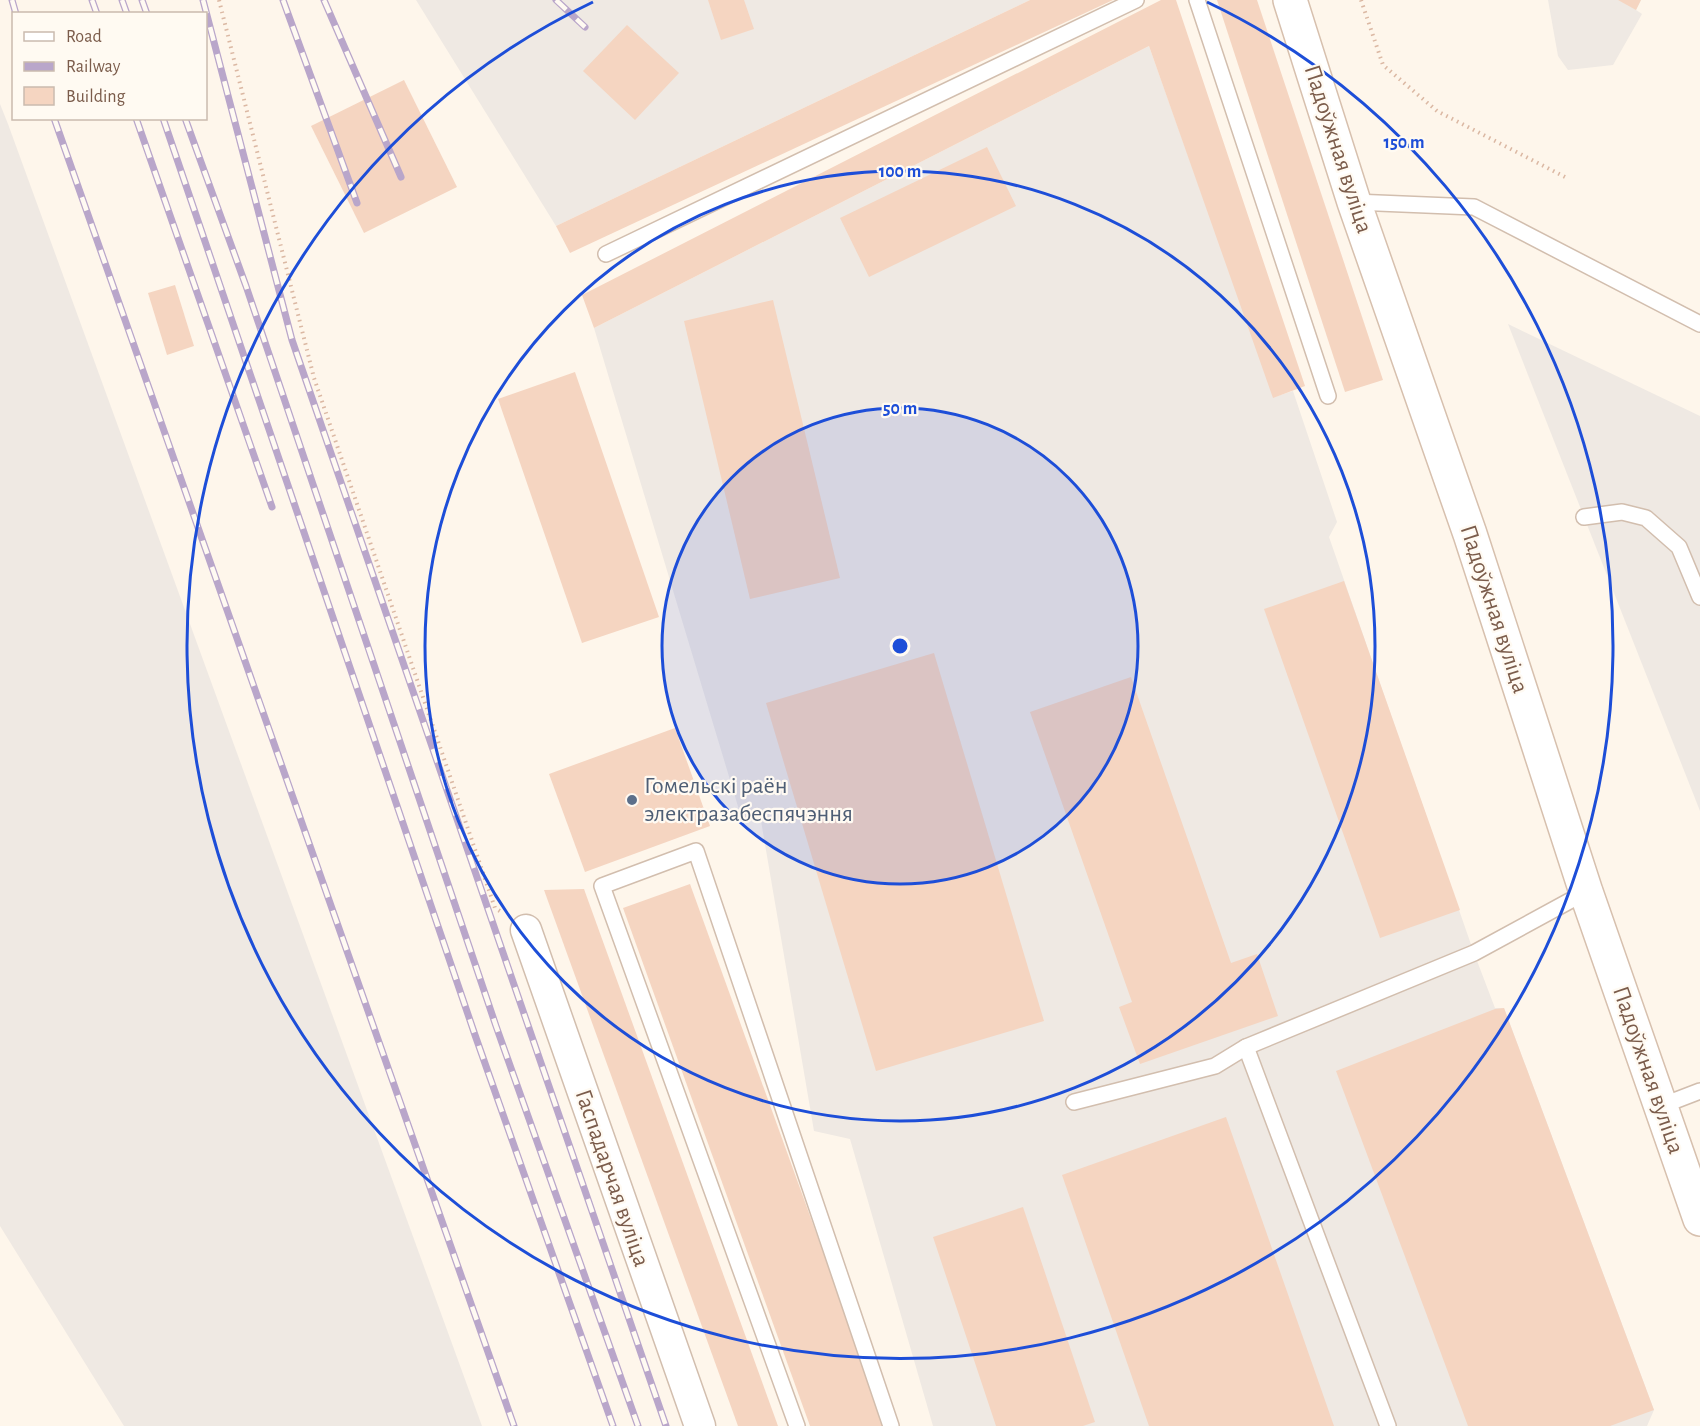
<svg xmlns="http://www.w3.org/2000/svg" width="1700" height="1426" viewBox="0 0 1700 1426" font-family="'Alegreya Sans',sans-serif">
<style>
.industrial{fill:#efe9e3}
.building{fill:#f5d5c1}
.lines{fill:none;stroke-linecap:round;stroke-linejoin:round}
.service-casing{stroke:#d2beae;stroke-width:18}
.minor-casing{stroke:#d2beae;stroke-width:33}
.secondary-casing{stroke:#d7c0ae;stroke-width:36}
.path{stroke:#dbb8a3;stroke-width:4;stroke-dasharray:1.5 4.5;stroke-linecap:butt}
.service{stroke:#fff;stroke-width:15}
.minor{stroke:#fff;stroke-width:30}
.secondary{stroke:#fff;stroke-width:33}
.rail-casing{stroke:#b9a6ca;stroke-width:7}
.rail{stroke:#fffaf2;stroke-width:4.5;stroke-dasharray:14;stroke-linecap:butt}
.ring{fill:none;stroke:#1d4ed8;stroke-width:3}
.service-dot{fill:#5c6f8a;stroke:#fffaf2;stroke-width:2}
.labels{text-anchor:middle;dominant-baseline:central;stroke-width:4.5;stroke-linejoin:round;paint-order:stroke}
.street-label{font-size:24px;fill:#7b5c4b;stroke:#fffaf2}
.service-label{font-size:24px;fill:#4e5e75;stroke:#fffaf2;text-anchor:start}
.centre{fill:#1d4ed8;stroke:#fffaf2;stroke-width:3}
.ring-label{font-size:18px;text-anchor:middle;font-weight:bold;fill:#1d4ed8;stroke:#fffaf2;stroke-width:4.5;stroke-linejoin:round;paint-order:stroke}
</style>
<rect width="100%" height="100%" fill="#fef6eb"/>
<g class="industrial">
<polygon points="416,0 1030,0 556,226"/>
<polygon points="1548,0 1641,0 1636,10 1642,14 1613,65 1568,70 1558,56"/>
<polygon points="1149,46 1274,397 1293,391 1337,522 1329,537 1474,953 1495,1008 1504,1008 1654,1410 1647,1426 933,1426 850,1139 814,1131 760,815 743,823 594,328"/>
<polygon points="0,104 8,124 482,1426 124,1426 0,1226"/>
<polygon points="1508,324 1700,416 1700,811 1584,517"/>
</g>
<g class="building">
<polygon points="708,0 744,0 754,29 721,40"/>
<polygon points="1030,0 1113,0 570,253 556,226"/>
<polygon points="1161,0 1176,0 1305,386 1273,398 1149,46 594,328 582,295"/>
<polygon points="1217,0 1257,0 1383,380 1345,392"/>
<polygon points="1618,0 1641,0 1636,10"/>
<polygon points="627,25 679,73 635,120 583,71"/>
<polygon points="404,80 457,187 364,233 311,126"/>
<polygon points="987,147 1016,206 869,277 840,218"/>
<polygon points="175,285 194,346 167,355 148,293"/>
<polygon points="773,300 840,578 750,599 684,321"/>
<polygon points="575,372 659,617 582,643 498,399"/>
<polygon points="1344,581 1460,910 1380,938 1264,609"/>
<polygon points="934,653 1044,1021 876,1071 766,703"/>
<polygon points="1131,677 1231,963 1257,954 1278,1016 1140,1064 1119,1007 1132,1002 1030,712"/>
<polygon points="675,728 710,826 585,872 549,774"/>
<polygon points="690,884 886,1426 810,1426 623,908"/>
<polygon points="584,889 778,1426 738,1426 544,890"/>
<polygon points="1504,1008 1654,1410 1610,1426 1468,1426 1336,1071 1495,1009"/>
<polygon points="1226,1117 1334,1426 1149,1426 1062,1175"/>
<polygon points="1023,1207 1095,1422 1083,1426 996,1426 933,1237"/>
</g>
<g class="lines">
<defs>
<g id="service">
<polyline points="1197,0 1328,396"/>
<polyline points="1354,202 1474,207 1700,324"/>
<polyline points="606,254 1136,0"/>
<polyline points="1584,517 1622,512 1646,518 1679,547 1700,597"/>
<polyline points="1246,1047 1388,1426"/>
<polyline points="1074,1102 1215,1066 1246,1047 1474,953 1586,892"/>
<polyline points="1661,1106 1700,1091"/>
<polyline points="797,1426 602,886 696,851 891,1426"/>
</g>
<polyline id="minor" points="526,930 700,1426"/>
<polyline id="secondary" points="1290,0 1354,202 1470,534 1586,892 1700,1219"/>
</defs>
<use href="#service" class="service-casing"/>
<use href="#minor" class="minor-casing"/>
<use href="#secondary" class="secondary-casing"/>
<g class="path">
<polyline points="219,0 314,378 495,908 503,913"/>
<polyline points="1361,0 1383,65 1437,111 1567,178"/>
</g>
<use href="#service" class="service"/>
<use href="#minor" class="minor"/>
<use href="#secondary" class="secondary"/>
<defs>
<g id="rail">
<polyline points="12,0 16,14"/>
<polyline points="92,0 97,14"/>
<polyline points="122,0 127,14"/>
<polyline points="142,0 147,14"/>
<polyline points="203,0 292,340 666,1426"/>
<polyline points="283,0 357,203"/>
<polyline points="324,0 401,177"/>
<polyline points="556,0 585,27"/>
<polyline points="54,118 514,1426"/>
<polyline points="136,118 272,507"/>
<polyline points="163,118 475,1035 613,1426"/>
<polyline points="185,118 246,286 496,1026 638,1426"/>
</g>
</defs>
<use href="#rail" class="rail-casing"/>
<use href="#rail" class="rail"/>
</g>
<circle cx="900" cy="646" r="238" fill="#1d4ed8" fill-opacity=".12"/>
<g class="ring">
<circle cx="900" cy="646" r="238"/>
<circle cx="900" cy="646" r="475"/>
<path d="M1207 2A713 713 0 1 1 593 2"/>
</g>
<circle class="service-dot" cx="632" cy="800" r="6"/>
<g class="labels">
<g class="street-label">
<text transform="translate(1338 149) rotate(72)">Падоўжная вуліца</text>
<text transform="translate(1494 609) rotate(72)">Падоўжная вуліца</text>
<text transform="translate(1648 1070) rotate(71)">Падоўжная вуліца</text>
<text transform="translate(612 1178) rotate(71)">Гаспадарчая вуліца</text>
</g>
<g class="service-label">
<text x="644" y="786">Гомельскі раён<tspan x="644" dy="28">электразабеспячэння</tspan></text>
</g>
</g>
<circle cx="900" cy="646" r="9" class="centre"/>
<g class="ring-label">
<text x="1404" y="148">150 m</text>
<text x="900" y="177">100 m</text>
<text x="900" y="414">50 m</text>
</g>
<rect x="12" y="12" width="195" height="108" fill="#fffaf2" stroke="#cabbaf" stroke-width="1.5"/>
<rect x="24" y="32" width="30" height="9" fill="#ffffff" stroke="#cabbaf" stroke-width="1.5"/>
<text x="66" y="42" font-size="18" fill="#7b5c4b">Road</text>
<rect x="24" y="62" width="30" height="9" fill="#b9a6ca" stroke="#cabbaf" stroke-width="1.5"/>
<text x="66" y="72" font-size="18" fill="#7b5c4b">Railway</text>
<rect x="24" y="87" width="30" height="18" fill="#f5d5c1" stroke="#cabbaf" stroke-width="1.5"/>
<text x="66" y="102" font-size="18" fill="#7b5c4b">Building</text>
</svg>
